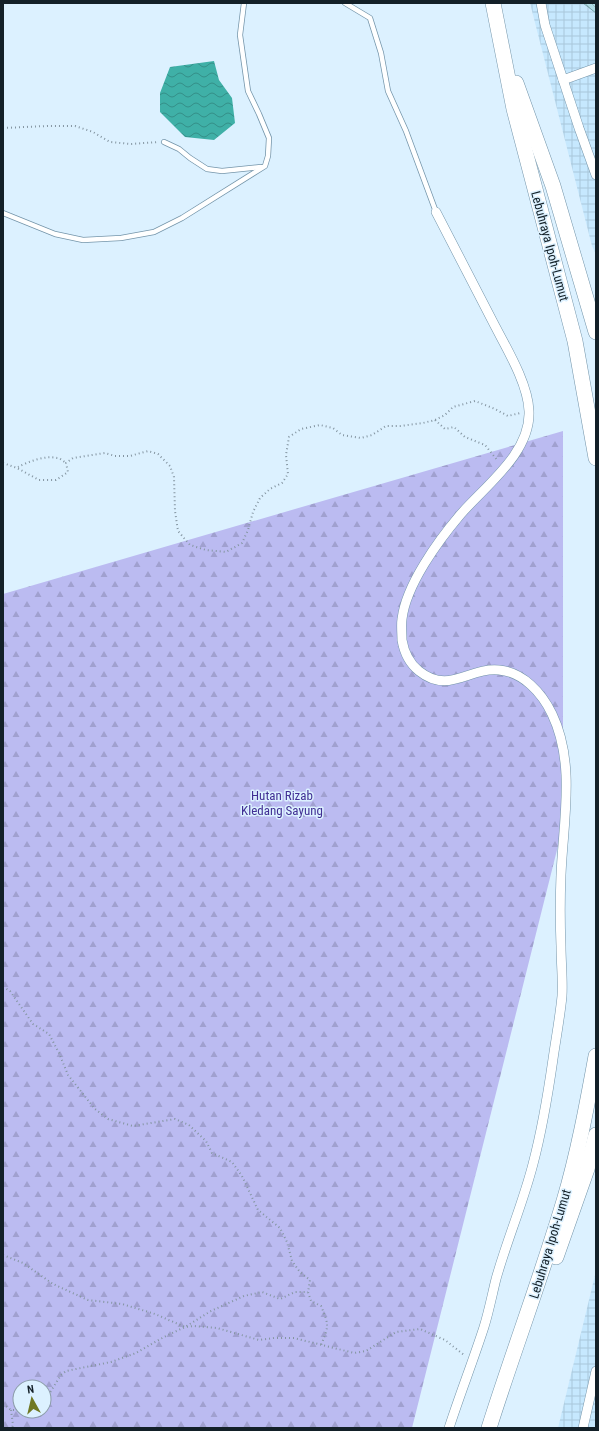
<svg xmlns="http://www.w3.org/2000/svg" width="599" height="1431" viewBox="0 0 599 1431" font-family="'Roboto Condensed',sans-serif">
<style>
.industrial{fill:url(#industrial-grid)}
.forest{fill:url(#forest-firs);fill-rule:evenodd}
.water{fill:url(#water-waves)}
.building{fill:url(#building-back-hatch);stroke:#76a2aa}
.lines{fill:none;stroke-linecap:round;stroke-linejoin:round}
.service-casing{stroke:#7495aa;stroke-width:6}
.minor-casing{stroke:#7495aa;stroke-width:10}
.trunk-casing{stroke:#7495aa;stroke-width:16}
.path{stroke:#8495a1;stroke-width:2;stroke-dasharray:1 3;stroke-linecap:butt}
.service{stroke:#fff;stroke-width:4.5}
.minor{stroke:#fff;stroke-width:9}
.trunk{stroke:#fff;stroke-width:15}
.labels{text-anchor:middle;dominant-baseline:central;stroke-width:3;stroke-linejoin:round;paint-order:stroke}
.street-label{font-size:13px;fill:#132028;stroke:#dcf1ff}
.park-label{font-size:13px;fill:#412f94;stroke:#dcf1ff}
</style>
<defs>
<pattern id="industrial-grid" width="8" height="8" patternUnits="userSpaceOnUse"><rect width="8" height="8" fill="#c6e8fe"/><path d="M0 4h8M4 0v8" fill="none" stroke="#a9c7da"/></pattern>
<pattern id="forest-firs" width="22" height="20" patternUnits="userSpaceOnUse"><rect width="22" height="20" fill="#bbbbf1"/><path d="M5 1l3.5 6h-7zM16 11l3.5 6h-7z" fill="#a0a0cf"/></pattern>
<pattern id="water-waves" width="16" height="10" patternUnits="userSpaceOnUse"><rect width="16" height="10" fill="#3fb0a7"/><path d="M0 5q4-4 8 0t8 0" fill="none" stroke="#348f88"/></pattern>
<pattern id="building-back-hatch" width="6" height="6" patternUnits="userSpaceOnUse"><rect width="6" height="6" fill="#afdce6"/><path d="M-1 5l2 2M0 0l6 6M5-1l2 2" fill="none" stroke="#96bcc5"/></pattern>
</defs>
<rect width="100%" height="100%" fill="#dcf1ff"/>
<g class="industrial">
<polygon points="530,3 596,3 596,254 592,246"/>
<polygon points="596,1271 596,1428 558,1428"/>
</g>
<path class="forest" d="M563,431V826L412,1428H3V594ZM20,1387H44V1411H20Z"/>
<polygon class="water" points="214,61 219,80 232,98 235,123 214,140 185,137 160,112 160,93 170,67"/>
<polygon class="building" points="583,3 596,3 596,13"/>
<g class="lines">
<defs>
<g id="service">
<polyline points="345,3 370,18 381,53 388,91 406,131 436,212"/>
<polyline points="164,142 179,149 190,158 207,169 222,171 261,167"/>
<polyline points="3,213 55,234 83,240 121,238 154,232 182,218 265,166 268,156 269,138 259,114 248,91 240,35 244,3"/>
</g>
<g id="minor">
<polyline points="541,3 545,25 579,128 596,175"/>
<polyline points="563,80 596,68"/>
<path d="M436,212C456,250 475,288 495,326C507,349 528,384 529,411C531,453 485,486 460,515C438,541 406,585 402,619C401,625 402,634 402,640C404,652 409,663 419,671C449,695 469,667 499,670C523,672 542,693 552,714C576,764 563,822 561,875C560,899 560,922 561,946C561,963 563,979 562,996C560,1017 556,1038 553,1059C548,1094 542,1130 533,1164C523,1203 507,1240 496,1279C492,1295 489,1311 484,1327C473,1361 460,1394 449,1428"/>
<polyline points="583,1428 596,1371"/>
</g>
<g id="trunk">
<polyline points="493,3 514,109 575,341 596,458"/>
<polyline points="516,83 553,186 596,332"/>
<polyline points="556,1257 587,1169 596,1135"/>
<path d="M489,1428C513,1352 541,1278 564,1201C578,1154 587,1105 596,1056"/>
</g>
</defs>
<use href="#service" class="service-casing"/>
<use href="#minor" class="minor-casing"/>
<use href="#trunk" class="trunk-casing"/>
<g class="path">
<polyline points="3,128 47,126 75,126 93,132 110,142 131,144 158,142"/>
<polyline points="435,420 445,429 454,427 465,437 485,445 498,461"/>
<polyline points="3,463 17,468 39,480 56,480 68,472 66,463 73,458 105,453 115,456 130,456 148,451 158,454 170,466 174,477 175,511 178,531 190,545 206,550 226,552 242,543 248,530 253,512 260,498 270,489 282,483 288,474 286,455 289,437 301,429 320,425 333,428 342,435 361,438 372,435 386,426 400,426 423,423 435,420 445,415 453,407 475,401 495,409 508,416 520,413"/>
<path d="M18,467C28,462 45,455 57,458C60,458 63,461 66,463"/>
<path d="M3,987L10,991L33,1024L49,1034L59,1053L68,1075L95,1109L108,1119L133,1126L175,1119L189,1125L206,1141L212,1153L232,1162L242,1176L258,1210L280,1228L287,1242L292,1261L300,1272L310,1280L308,1292L311,1301L321,1306C329,1325 329,1326 321,1345"/>
<polyline points="3,1255 23,1263 53,1284 88,1300 122,1304 155,1314 185,1327 194,1326 217,1328 259,1340 274,1338 294,1338 354,1353 366,1351 396,1332 420,1329 445,1340 464,1355"/>
<polyline points="44,1402 61,1375 66,1371 111,1362 136,1353 164,1337 185,1327 211,1311 244,1296 262,1292 280,1299 295,1292 308,1292"/>
<polyline points="3,1404 11,1410 20,1410"/>
<polyline points="11,1410 13,1425 12,1428"/>
</g>
<use href="#service" class="service"/>
<use href="#minor" class="minor"/>
<use href="#trunk" class="trunk"/>
</g>
<g class="labels">
<g class="street-label">
<text transform="translate(550 246) rotate(75)">Lebuhraya Ipoh-Lumut</text>
<text transform="translate(550 1244) rotate(-73)">Lebuhraya Ipoh-Lumut</text>
</g>
<g class="park-label">
<text x="282" y="795">Hutan Rizab<tspan x="282" dy="15">Kledang Sayung</tspan></text>
</g>
</g>
<rect width="599" height="1431" fill="none" stroke="#132028" stroke-width="8"/>
<g transform="translate(32 1399) rotate(352)"><circle r="19" fill="#dcf1ff" stroke="#8c9da9"/>
<path d="M0-3L7 15L0 10L-7 15Z" fill="#707822"/>
<text y="-6" font-size="11" font-weight="bold" text-anchor="middle" fill="#132028">N</text>
</g>
</svg>
